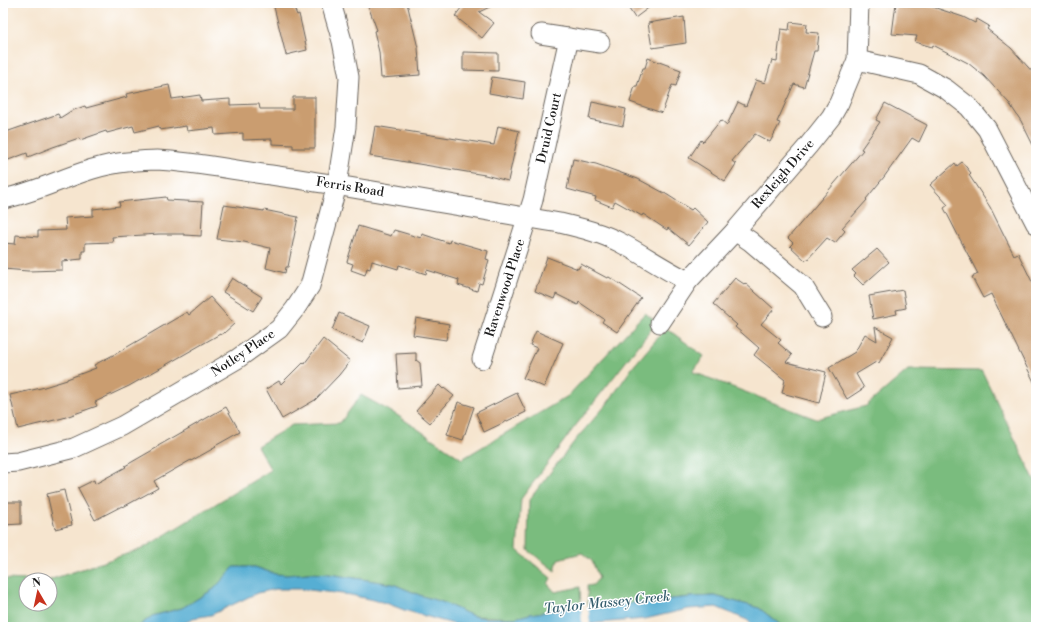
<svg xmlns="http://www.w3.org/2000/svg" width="1039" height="630" viewBox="0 0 1039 630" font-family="'Libre Bodoni',serif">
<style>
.forest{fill:#7abc7e;stroke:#4b6c4d}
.water{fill:#56aed3;stroke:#396578}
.pier{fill:#f6e5cf}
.building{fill:#ca9d6f}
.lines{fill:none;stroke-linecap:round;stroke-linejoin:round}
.minor-casing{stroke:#68625b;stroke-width:21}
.minor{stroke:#fff;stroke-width:19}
.labels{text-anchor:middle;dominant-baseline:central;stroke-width:3;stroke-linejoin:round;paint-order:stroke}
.street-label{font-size:13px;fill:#1c1c1c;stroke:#fff}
.water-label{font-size:14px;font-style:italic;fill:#365e6e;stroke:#fff}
</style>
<rect width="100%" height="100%" fill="#fff"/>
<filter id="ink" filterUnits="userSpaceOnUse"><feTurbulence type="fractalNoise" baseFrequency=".025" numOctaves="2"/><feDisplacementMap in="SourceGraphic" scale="8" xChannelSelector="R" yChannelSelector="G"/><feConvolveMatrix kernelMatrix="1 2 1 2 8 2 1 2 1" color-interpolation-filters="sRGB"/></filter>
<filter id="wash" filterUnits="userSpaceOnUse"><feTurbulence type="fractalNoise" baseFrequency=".012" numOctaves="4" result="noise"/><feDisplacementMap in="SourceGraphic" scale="16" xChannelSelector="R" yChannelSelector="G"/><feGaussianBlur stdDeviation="0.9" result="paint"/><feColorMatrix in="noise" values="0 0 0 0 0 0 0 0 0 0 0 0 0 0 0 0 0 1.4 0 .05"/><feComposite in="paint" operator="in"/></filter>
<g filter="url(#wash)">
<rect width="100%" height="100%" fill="#f6e5cf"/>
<g class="forest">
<polygon points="645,313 657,322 573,429 521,499 517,550 551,578 548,584 555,592 580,587 581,607 530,614 515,618 473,616 442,602 422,596 393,584 329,574 308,573 287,575 275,574 255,567 235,567 214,589 182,608 152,616 138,627 3,627 3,579 29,580 26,580 26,604 50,604 50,580 49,580 142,549 271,470 257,446 292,425 340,423 361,395 397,415 462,459 568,396"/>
<polygon points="666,328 704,356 693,372 816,419 866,406 908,370 982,371 1036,483 1036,627 783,627 759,608 715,596 691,597 603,606 588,606 587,586 593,585 599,578 592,561 582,553 558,559 555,571 528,550 529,500 577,438 607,404 632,368"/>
</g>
<polygon class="water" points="234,567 255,567 275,574 287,575 308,573 329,574 393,584 422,596 442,602 473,616 486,618 515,618 530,614 585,606 603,606 691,597 715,596 759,608 783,627 754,627 747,620 716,607 688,609 645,619 586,624 579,626 484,627 453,624 404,610 386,603 351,595 301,589 276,589 257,593 211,615 193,618 178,627 138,627 152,616 182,608 214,589"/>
<polygon class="pier" points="588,604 590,626 582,627 581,605"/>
<g id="blocks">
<g class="building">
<polygon points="273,3 292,3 297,15 299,14 307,50 286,55"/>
<polygon points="367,3 407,3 418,48 420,75 381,78 379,52 374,31 377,30"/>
<polygon points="465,3 498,3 479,12 494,23 482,38 455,16"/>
<polygon points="625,3 655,3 635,18"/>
<polygon points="896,3 921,3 963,17 975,23 977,19 989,26 987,29 1011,48 1036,76 1036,151 1021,121 1009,103 984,76 968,63 933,45 932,47 915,42 917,36 892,34"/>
<polygon points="684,17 686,43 652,48 648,23"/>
<polygon points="790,22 807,24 806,32 819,33 817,51 814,51 804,87 794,84 777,122 780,123 770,142 755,134 732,161 736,164 725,181 689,158 701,140 703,142 721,120 727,125 738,102 746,106 756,80 765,83 772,60 777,61 781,29 789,30"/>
<polygon points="463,52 498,53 498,71 463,70"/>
<polygon points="648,58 681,70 676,86 672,85 662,113 630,102 635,86 637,86 643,68 645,68"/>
<polygon points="492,77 525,82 523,99 489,93"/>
<polygon points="169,85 172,99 200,95 201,101 230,99 230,105 259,104 260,109 293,109 293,97 315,97 315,148 293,148 293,145 272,144 272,139 243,140 243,133 215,135 214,128 187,131 186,126 160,130 159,126 135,132 133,126 107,133 106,131 80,140 79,138 53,147 28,157 27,153 3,162 3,133 58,114 60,118 71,111 85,106 86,108 127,97 126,94"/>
<polygon points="592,102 626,109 623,126 589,119"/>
<polygon points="885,103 927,125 919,142 912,138 884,177 866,199 867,200 842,228 845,231 835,243 827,238 806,261 790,246 793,243 788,238 863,150 861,149 880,122 876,120"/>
<polygon points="375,126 494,145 498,126 519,131 508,181 485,175 370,156"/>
<polygon points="573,159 596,164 638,179 666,194 691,210 693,208 708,222 689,245 668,228 667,230 643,214 642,216 615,201 612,207 595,200 596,197 567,189"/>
<polygon points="962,162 971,173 969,175 990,207 1014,255 1018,253 1036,290 1036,386 991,294 983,298 972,277 978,274 944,208 948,205 930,185 955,163 957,166"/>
<polygon points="166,197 167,200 203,202 201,236 184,235 184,234 159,234 112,237 113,242 85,243 85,251 82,251 82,259 62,261 62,270 28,271 3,269 3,243 15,244 16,235 38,237 38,231 66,230 65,218 93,216 93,209 120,206 119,202"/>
<polygon points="224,205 264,211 264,210 298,217 288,267 286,267 285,273 266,268 270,248 244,242 217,239"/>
<polygon points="358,226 391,236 394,230 421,238 422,234 449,243 450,240 488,251 486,259 489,260 482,284 479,283 477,291 458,285 459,280 427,270 426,274 399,265 398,269 372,261 370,269 367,268 365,275 351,270 353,264 347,262"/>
<polygon points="877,249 889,262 863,285 854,276 856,274 852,270"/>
<polygon points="547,257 578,269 581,264 607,278 609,277 641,298 617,332 602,322 604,319 579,302 578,305 556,294 554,299 535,291"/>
<polygon points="232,278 262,297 253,311 223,292"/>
<polygon points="735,278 744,284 745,283 774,309 761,324 781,340 778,343 792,355 786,362 826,372 819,403 782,393 785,380 754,355 759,348 735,327 737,325 713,304"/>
<polygon points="903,290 906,308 896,310 897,314 873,319 869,296"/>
<polygon points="210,297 234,324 224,333 220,335 220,334 129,386 95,402 97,406 63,418 18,429 10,395 41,388 67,380 67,379 96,368 94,365 117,353 187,312 189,315"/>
<polygon points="339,313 370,326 363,343 332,330"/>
<polygon points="416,318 449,324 446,340 413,335"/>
<polygon points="875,327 893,337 879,363 876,362 856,374 864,388 847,399 829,368 855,352 865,334 877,341"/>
<polygon points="536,331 563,343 544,387 523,378 537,348 530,345"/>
<polygon points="323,339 350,361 339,375 315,400 282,419 266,389 279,381 281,384 296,369 297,369 303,363 304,364"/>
<polygon points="416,353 416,360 420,363 422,386 398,388 396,354"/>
<polygon points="439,385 443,389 444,388 454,396 430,423 416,411"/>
<polygon points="517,393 526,412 484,432 476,413"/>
<polygon points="458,402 474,407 463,440 447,435"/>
<polygon points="226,407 240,432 215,446 216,447 191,461 191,460 154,481 158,488 123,507 122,506 95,520 78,488 94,480 95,484 126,467 125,466 158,447 158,446"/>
<polygon points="64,490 72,525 55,529 47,494"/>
<polygon points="3,502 21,502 21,524 3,525"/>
</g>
</g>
</g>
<g filter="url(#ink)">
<use href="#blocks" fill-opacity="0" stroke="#68625b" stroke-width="1"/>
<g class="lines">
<defs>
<g id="minor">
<polyline points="541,34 600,43"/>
<polyline points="857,60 919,74 946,89 969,107 987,129 1036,224"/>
<path d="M3,199C45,191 83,166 127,162C137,161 147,160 157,160C195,162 233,170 271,175C368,189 463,207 560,223C581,228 602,233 621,243C644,255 665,270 688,281"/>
<polyline points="735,231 750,241 803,286 822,317"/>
<polyline points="660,323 688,281 735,231 808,146 831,117 839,103 857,60 859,3"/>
<polyline points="482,359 533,200 569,38"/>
<polyline points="3,463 18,462 74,448 122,426 237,359 279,329 295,309 310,286 337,185 346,127 349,77 342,41 331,3"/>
</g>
</defs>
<use href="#minor" class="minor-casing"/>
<use href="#minor" class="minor"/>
</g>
</g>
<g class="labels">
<g class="street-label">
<text transform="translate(549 128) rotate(-77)">Druid Court</text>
<text transform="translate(783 174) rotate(-49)">Rexleigh Drive</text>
<text transform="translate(350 187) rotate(9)">Ferris Road</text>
<text transform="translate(505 288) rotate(-72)">Ravenwood Place</text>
<text transform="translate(243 353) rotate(-34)">Notley Place</text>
</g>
<g class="water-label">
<text transform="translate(607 603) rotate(-6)">Taylor Massey Creek</text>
</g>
</g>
<rect width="1039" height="630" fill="none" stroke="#fff" stroke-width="16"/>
<g transform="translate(38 592) rotate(351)"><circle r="19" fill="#ffffff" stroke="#a4a4a4"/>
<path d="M0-3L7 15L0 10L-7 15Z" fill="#c8321e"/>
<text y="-6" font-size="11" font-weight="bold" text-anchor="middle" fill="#1c1c1c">N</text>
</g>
</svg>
